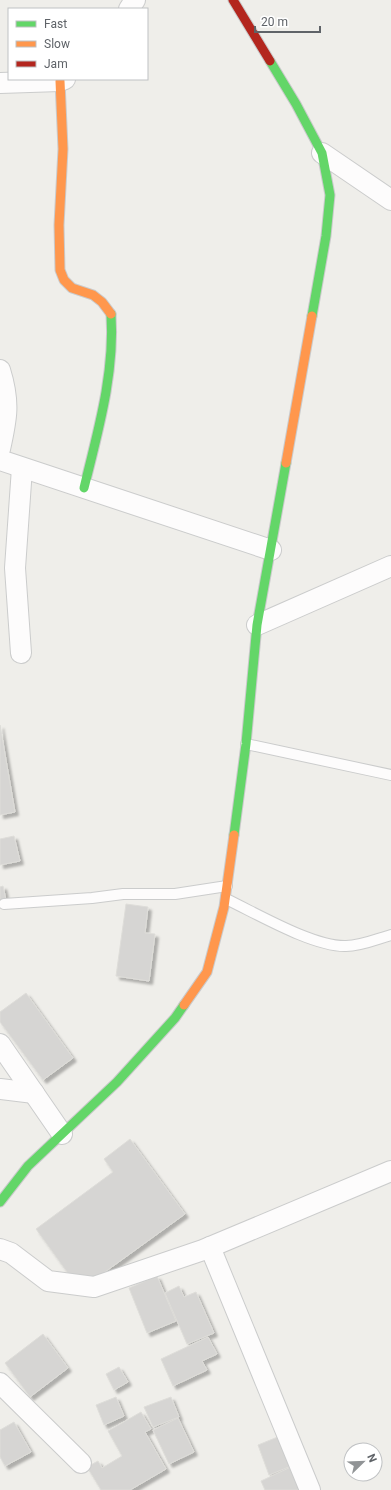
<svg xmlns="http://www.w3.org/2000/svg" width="391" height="1490" viewBox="0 0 391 1490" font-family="Roboto,sans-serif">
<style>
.building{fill:#d6d5d3;stroke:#deddd9;filter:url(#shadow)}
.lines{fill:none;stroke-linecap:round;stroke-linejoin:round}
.lane-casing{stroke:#cbcccc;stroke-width:12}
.street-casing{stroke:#cbcccc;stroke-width:22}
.fast-casing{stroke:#cacacb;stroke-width:11}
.slow-casing{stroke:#cacacb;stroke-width:11}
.jam-casing{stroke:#cacacb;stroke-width:11}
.lane{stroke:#fdfcfc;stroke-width:10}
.street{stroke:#fdfcfc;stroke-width:20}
.fast{stroke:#63d668;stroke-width:9}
.slow{stroke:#ff974d;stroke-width:9}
.jam{stroke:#b3261e;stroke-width:9}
</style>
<defs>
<filter id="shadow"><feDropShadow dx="3.5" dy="3.5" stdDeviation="1" flood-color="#0004"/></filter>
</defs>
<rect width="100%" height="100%" fill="#efeeea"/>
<g class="building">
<polygon points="0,725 15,812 0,815"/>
<polygon points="14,836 20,861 0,865 0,839"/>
<polygon points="3,886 6,900 0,902 0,887"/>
<polygon points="126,904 148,907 145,933 155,934 149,981 116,976"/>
<polygon points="26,993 73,1058 43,1080 0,1022 0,1012"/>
<polygon points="130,1139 185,1214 80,1290 36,1229 113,1172 104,1159"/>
<polygon points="157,1276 176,1321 147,1333 129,1288"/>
<polygon points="179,1286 184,1297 196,1292 214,1333 187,1344 165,1293"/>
<polygon points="43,1334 68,1368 30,1397 5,1363"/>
<polygon points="208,1337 217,1354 202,1361 207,1370 173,1386 161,1359"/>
<polygon points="119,1367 128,1382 114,1390 106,1374"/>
<polygon points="116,1397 124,1416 104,1425 96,1405"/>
<polygon points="171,1397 179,1417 153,1427 144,1407"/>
<polygon points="141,1412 151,1429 145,1432 166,1469 130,1490 101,1490 87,1467 98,1461 102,1468 122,1456 108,1431"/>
<polygon points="178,1418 194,1452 169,1464 153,1430"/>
<polygon points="14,1422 31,1452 5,1466 0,1457 0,1430"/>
<polygon points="285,1434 296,1464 269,1475 258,1445"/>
<polygon points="295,1465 305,1486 297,1490 265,1490 261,1481"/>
</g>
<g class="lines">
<defs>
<g id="lane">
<polyline points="246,744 391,775"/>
<path d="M226,899C256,913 313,947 346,946C361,946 377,939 391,935"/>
<polyline points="4,904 92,898 123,894 175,894 227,886"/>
</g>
<g id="street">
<polyline points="129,9 135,0"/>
<polyline points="0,83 60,81 65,79"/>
<polyline points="322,153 391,200"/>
<path d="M0,370C10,402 7,418 0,449"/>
<polyline points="0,460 271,550"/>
<polyline points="257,625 391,566"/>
<polyline points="21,653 15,568 22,468"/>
<polyline points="0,1044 62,1134"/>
<polyline points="0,1089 34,1093"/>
<polyline points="210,1247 310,1490"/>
<polyline points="0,1249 11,1253 48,1281 94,1287 203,1250 391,1171"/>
<polyline points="0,1383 81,1463"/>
</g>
<g id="fast">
<polyline points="270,61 296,104 322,153 330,195 326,236 312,316"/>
<path d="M84,488C98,431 115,373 111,314"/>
<polyline points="234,835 246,744 257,625 286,463"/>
<polyline points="0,1202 28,1166 117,1082 175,1018 184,1005"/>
</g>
<g id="slow">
<polyline points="60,81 63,149 59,225 60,270 64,280 72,288 93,295 102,302 111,314"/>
<polyline points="286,463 312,316"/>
<polyline points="184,1005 207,972 224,907 234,835"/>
</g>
<polyline id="jam" points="233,0 270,61"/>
</defs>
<use href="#lane" class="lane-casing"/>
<use href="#street" class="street-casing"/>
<use href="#fast" class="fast-casing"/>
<use href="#slow" class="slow-casing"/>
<use href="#jam" class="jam-casing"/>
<use href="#lane" class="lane"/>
<use href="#street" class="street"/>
<use href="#fast" class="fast"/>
<use href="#slow" class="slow"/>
<use href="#jam" class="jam"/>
</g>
<rect x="8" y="8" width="140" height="72" fill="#ffffff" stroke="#bfc1c3"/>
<rect x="16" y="21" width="20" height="6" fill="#63d668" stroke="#bfc1c3"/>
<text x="44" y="28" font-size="12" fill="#5f6368">Fast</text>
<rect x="16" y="41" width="20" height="6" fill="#ff974d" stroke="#bfc1c3"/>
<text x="44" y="48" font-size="12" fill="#5f6368">Slow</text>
<rect x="16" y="61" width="20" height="6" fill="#b3261e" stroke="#bfc1c3"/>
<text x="44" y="68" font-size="12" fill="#5f6368">Jam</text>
<g transform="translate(363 1462) rotate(67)"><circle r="19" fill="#ffffff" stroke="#bfc1c3"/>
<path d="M0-3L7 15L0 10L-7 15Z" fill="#919496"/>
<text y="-6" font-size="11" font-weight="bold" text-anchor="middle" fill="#5f6368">N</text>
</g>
<path d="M255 26v6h65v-6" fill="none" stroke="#5f6368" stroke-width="2"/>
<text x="261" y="26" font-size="12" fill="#5f6368" stroke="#ffffff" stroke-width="3" paint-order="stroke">20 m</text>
</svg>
